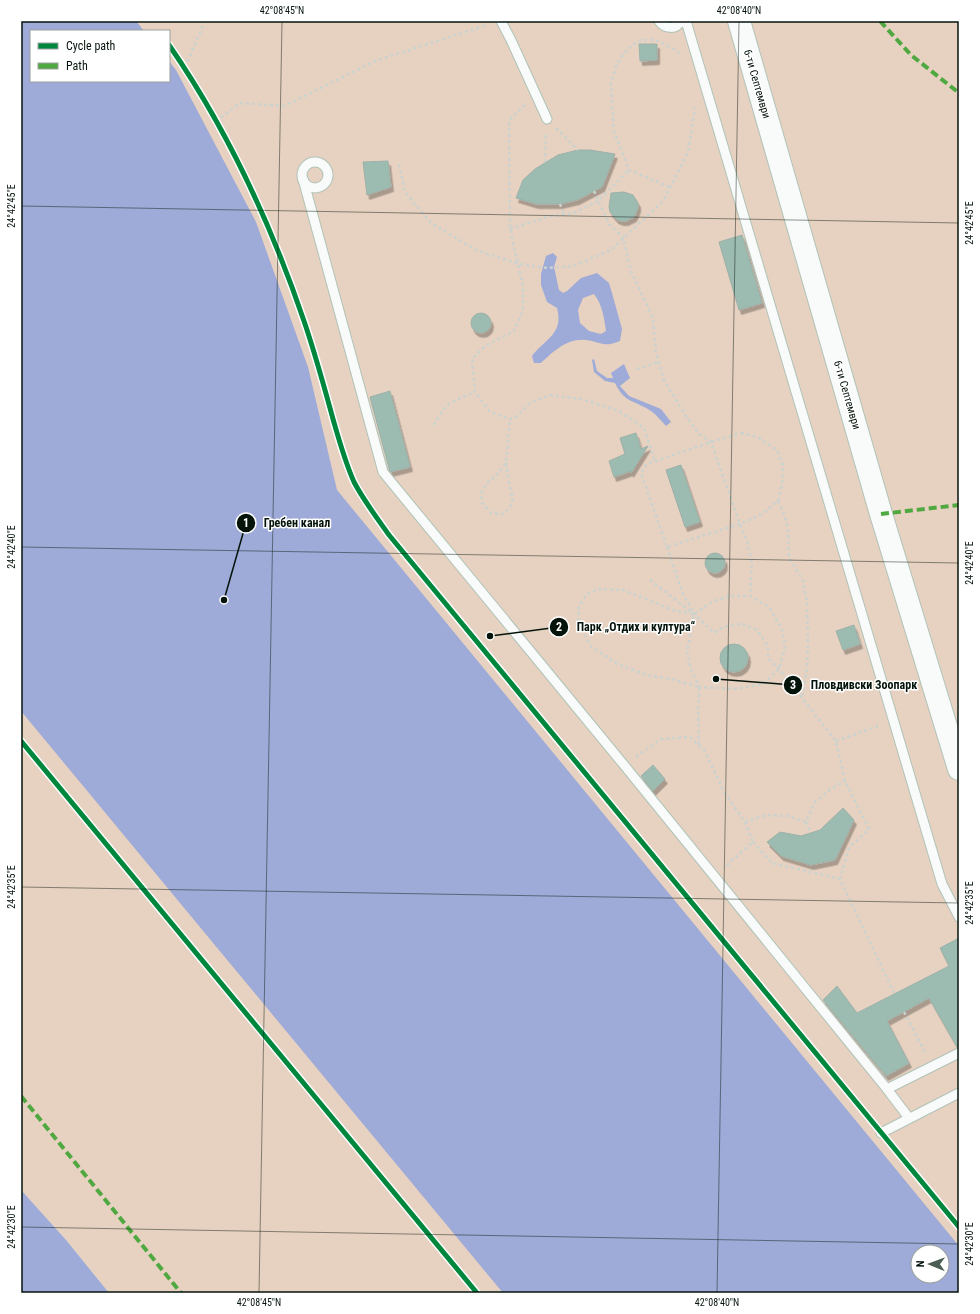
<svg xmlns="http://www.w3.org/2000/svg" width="980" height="1314" viewBox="0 0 980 1314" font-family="'Roboto Condensed',sans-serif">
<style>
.green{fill:#e7d2c1;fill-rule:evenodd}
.water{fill:#9eaad7;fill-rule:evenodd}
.building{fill:#9cbbb1;stroke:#9db1a9;filter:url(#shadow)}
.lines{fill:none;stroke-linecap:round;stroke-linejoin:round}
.service-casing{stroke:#b0c3b8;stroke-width:11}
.tertiary-casing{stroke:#b0c3b8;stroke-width:24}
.path{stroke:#ccd2ce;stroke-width:2.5;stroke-dasharray:3 3;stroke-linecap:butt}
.service{stroke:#f8fbf9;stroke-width:9}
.tertiary{stroke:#f8fbf9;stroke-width:22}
.quiet{stroke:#50a841;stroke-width:4;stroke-dasharray:8 4;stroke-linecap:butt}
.cycleway-casing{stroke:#fff;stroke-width:8}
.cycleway{stroke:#00873e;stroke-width:5}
.ticks{fill:none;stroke:#05140b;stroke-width:1;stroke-opacity:0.45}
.labels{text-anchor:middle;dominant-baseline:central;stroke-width:3;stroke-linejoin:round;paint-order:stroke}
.street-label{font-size:11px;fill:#05140b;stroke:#fff}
.leader{fill:none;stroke:#05140b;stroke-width:1.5}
.callout-dot{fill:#05140b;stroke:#fff;stroke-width:1.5}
.mark-label{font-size:12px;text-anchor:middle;font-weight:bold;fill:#fff}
.callout-label{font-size:12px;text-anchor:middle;font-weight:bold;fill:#05140b;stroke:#fff;stroke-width:3;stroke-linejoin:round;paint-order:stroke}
.neatline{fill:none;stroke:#05140b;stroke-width:1.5}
.ticks-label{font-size:10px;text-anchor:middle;fill:#05140b}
</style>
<defs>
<filter id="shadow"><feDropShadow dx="2.5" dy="4.5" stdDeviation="0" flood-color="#0004"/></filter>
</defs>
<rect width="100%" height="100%" fill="#cfe6d8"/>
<path class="green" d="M21,21H959V1293H109L66,1240L21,1190ZM31,31H169V81H31ZM918,1252H942V1276H918Z"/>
<g class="water">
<path d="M21,21H136L144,31H31V81H169V61L176,70L256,222L308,367L337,490L959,1246V1293H503L21,711ZM918,1252H942V1276H918Z"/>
<path d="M553,253L557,257L554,267L559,290L563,293L567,291L581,278L597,273L609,283L612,293L622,329L620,341C603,348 602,342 586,340C567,338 554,351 541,363H534L532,356C545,339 564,334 557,308L547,302L541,285V274L546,256ZM594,294C602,304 604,317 606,331L601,334L589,331L580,323L578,310L583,298Z"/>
<path d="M594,359L597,371L607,378H613L611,373L624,364L630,378L620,386L629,396L661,409L671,422L666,426C661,421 657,415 651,411C635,400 625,404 615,383L605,381L594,372L592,360Z"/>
<polygon points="21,1190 66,1240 109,1293 21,1293"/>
</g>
<g class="building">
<polygon points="639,44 657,44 657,60 640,61"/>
<polygon points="578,150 590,150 615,154 602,187 577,200 560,204 536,204 516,198 523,180 535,169 558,155"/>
<polygon points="388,161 391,187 367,195 363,162"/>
<polygon points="624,192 633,195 638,203 638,208 634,217 626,221 621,221 616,219 610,212 609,207 611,193"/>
<polygon points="742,235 762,303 739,310 719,242"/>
<circle cx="481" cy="323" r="10"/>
<polygon points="390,391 410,467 390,472 370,397"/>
<polygon points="636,433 641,449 648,446 631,473 631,471 614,477 609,461 625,454 620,438"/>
<polygon points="681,465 700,522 685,527 666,470"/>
<circle cx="715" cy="563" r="10"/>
<polygon points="854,625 860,644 843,650 836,631"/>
<circle cx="734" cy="658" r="14"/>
<polygon points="653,765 665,779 653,791 641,776"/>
<polygon points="843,808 854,820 835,860 811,865 781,856 767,842 780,832 801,836 820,830"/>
<polygon points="959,938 959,1047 957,1047 929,998 887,1021 909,1063 886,1076 823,1000 837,986 857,1013 949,966 940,948"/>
</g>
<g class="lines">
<defs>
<g id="service">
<polyline points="501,21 511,40 547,119"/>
<path d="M659,21C665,29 676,30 681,21"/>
<polyline points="686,21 942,884 959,917"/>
<circle cx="315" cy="175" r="13"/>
<polyline points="303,179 383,472 624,765 887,1089 959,1053"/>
<polyline points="887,1089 909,1118"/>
<polyline points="881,1133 959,1093"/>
</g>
<polyline id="tertiary" points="739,21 881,514 959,769"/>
</defs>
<use href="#service" class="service-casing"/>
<use href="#tertiary" class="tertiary-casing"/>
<g class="path">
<polyline points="185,67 205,21"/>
<polyline points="525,105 509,120 510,229 523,286 523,310 514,331 485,346 472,359 475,392 490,412 510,419 516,417 531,402 550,395 581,399 619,411 644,428 655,461"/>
<polyline points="216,121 240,103 284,106 375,61 487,25"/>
<polyline points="556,128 578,150"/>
<polyline points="545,162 546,132"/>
<polyline points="399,164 405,192 431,223 476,250 519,264 547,268 573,266 611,250 663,201 688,152 695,108"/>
<polyline points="670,187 629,170 614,131 611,83 617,64 627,49 641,40 656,40 677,51 679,54"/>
<polyline points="594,191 609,224 623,237 631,271 653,318 656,353 664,380 684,413 698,433 711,442 740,524 747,541 752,563 750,596"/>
<polyline points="560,204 564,214"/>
<polyline points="510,229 547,217 574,213 598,201 629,170"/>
<polyline points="637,369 659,362"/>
<path d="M434,425C447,401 451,402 475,392"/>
<polygon points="741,433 758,437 777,450 783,465 782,485 778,501 762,514 740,524 667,547 641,473 647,464 711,442"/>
<path d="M506,463C507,469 508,476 509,482C512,499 517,501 503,514L491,513L482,503L481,493L487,483L496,476L506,463L510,419"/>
<polyline points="778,501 784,514 788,529 789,557 803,581 807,602 808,640 807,670 802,697"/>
<polyline points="667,547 683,594 693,611"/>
<polyline points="650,580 694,614 714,633 723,627 742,624 757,630 768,646 768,658 779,669 836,741 845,781 869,829 849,848 840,879 894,993"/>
<polygon points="731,596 750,596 769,607 782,629 785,647 779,669 763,684 734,689 700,687 691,670 687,652 694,614 714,601"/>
<polyline points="693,614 673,610 623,590 600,589 587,594 579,606 578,624 591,646 617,664 647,675 671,679 700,687 698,705 699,746"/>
<polyline points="836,741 881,725"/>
<polyline points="636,757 661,739 690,737 705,751 724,792 745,822 753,842 724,868"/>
<polyline points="745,822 766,815 788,816 806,822 815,802 831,789 845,781"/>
<polyline points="806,822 811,833"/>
<polyline points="753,842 772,863 840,879"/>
<polyline points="904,1012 926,1054"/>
</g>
<use href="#service" class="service"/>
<use href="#tertiary" class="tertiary"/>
<g class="quiet">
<polyline points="880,21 911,55 959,93"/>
<polyline points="881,514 959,505"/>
<polyline points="21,1096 181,1293"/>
</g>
<defs>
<g id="cycleway">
<path d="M169,45C227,129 271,224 304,321C315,353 324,386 333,419C339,440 345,462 354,482C364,501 377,518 389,535L959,1227"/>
<polyline points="21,741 477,1293"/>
</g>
</defs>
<use href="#cycleway" class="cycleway-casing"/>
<use href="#cycleway" class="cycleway"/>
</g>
<path class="ticks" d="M21,206L959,223M21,547L959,563M21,887L959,903M21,1227L959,1244M259,1293L282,21M717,1293L739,21"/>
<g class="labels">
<g class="street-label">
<text transform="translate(757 84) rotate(74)">6-ти Септември</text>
<text transform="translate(847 395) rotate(74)">6-ти Септември</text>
</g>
</g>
<path class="leader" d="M224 600L246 523M490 636L559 627M716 679L793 685"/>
<g class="callout-dot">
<circle cx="224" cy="600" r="4"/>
<circle cx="490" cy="636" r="4"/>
<circle cx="716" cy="679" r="4"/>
<circle cx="246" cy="523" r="10"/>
<circle cx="559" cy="627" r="10"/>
<circle cx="793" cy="685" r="10"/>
</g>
<g class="mark-label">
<text x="246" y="527">1</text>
<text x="559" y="631">2</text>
<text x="793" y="689">3</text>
</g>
<g class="callout-label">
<text x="297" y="527">Гребен канал</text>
<text x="636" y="631">Парк „Отдих и култура“</text>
<text x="864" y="689">Пловдивски Зоопарк</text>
</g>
<rect width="980" height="1314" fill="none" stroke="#ffffff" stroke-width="44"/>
<rect x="30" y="30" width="140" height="52" fill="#ffffff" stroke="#9ba19d"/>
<rect x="38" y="43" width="20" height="6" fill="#00873e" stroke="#9ba19d"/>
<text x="66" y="50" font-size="12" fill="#05140b">Cycle path</text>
<rect x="38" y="63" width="20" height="6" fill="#50a841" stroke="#9ba19d"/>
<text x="66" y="70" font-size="12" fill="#05140b">Path</text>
<g transform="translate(930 1264) rotate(271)"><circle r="19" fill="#ffffff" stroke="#9ba19d"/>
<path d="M0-3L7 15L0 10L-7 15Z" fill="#4c5e53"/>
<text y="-6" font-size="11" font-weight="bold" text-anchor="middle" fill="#05140b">N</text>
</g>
<rect x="22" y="22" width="936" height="1270" class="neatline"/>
<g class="ticks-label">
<text x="282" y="14">42°08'45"N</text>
<text x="739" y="14">42°08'40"N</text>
<text transform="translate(11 206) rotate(-90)" y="4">24°42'45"E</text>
<text transform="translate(969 223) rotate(-90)" y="4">24°42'45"E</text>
<text transform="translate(11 547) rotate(-90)" y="4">24°42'40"E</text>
<text transform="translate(969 563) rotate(-90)" y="4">24°42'40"E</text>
<text transform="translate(11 887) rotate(-90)" y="4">24°42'35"E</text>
<text transform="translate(969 903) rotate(-90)" y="4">24°42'35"E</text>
<text transform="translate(11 1227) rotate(-90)" y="4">24°42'30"E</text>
<text transform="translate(969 1244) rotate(-90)" y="4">24°42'30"E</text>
<text x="259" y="1306">42°08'45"N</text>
<text x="717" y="1306">42°08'40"N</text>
</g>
</svg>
